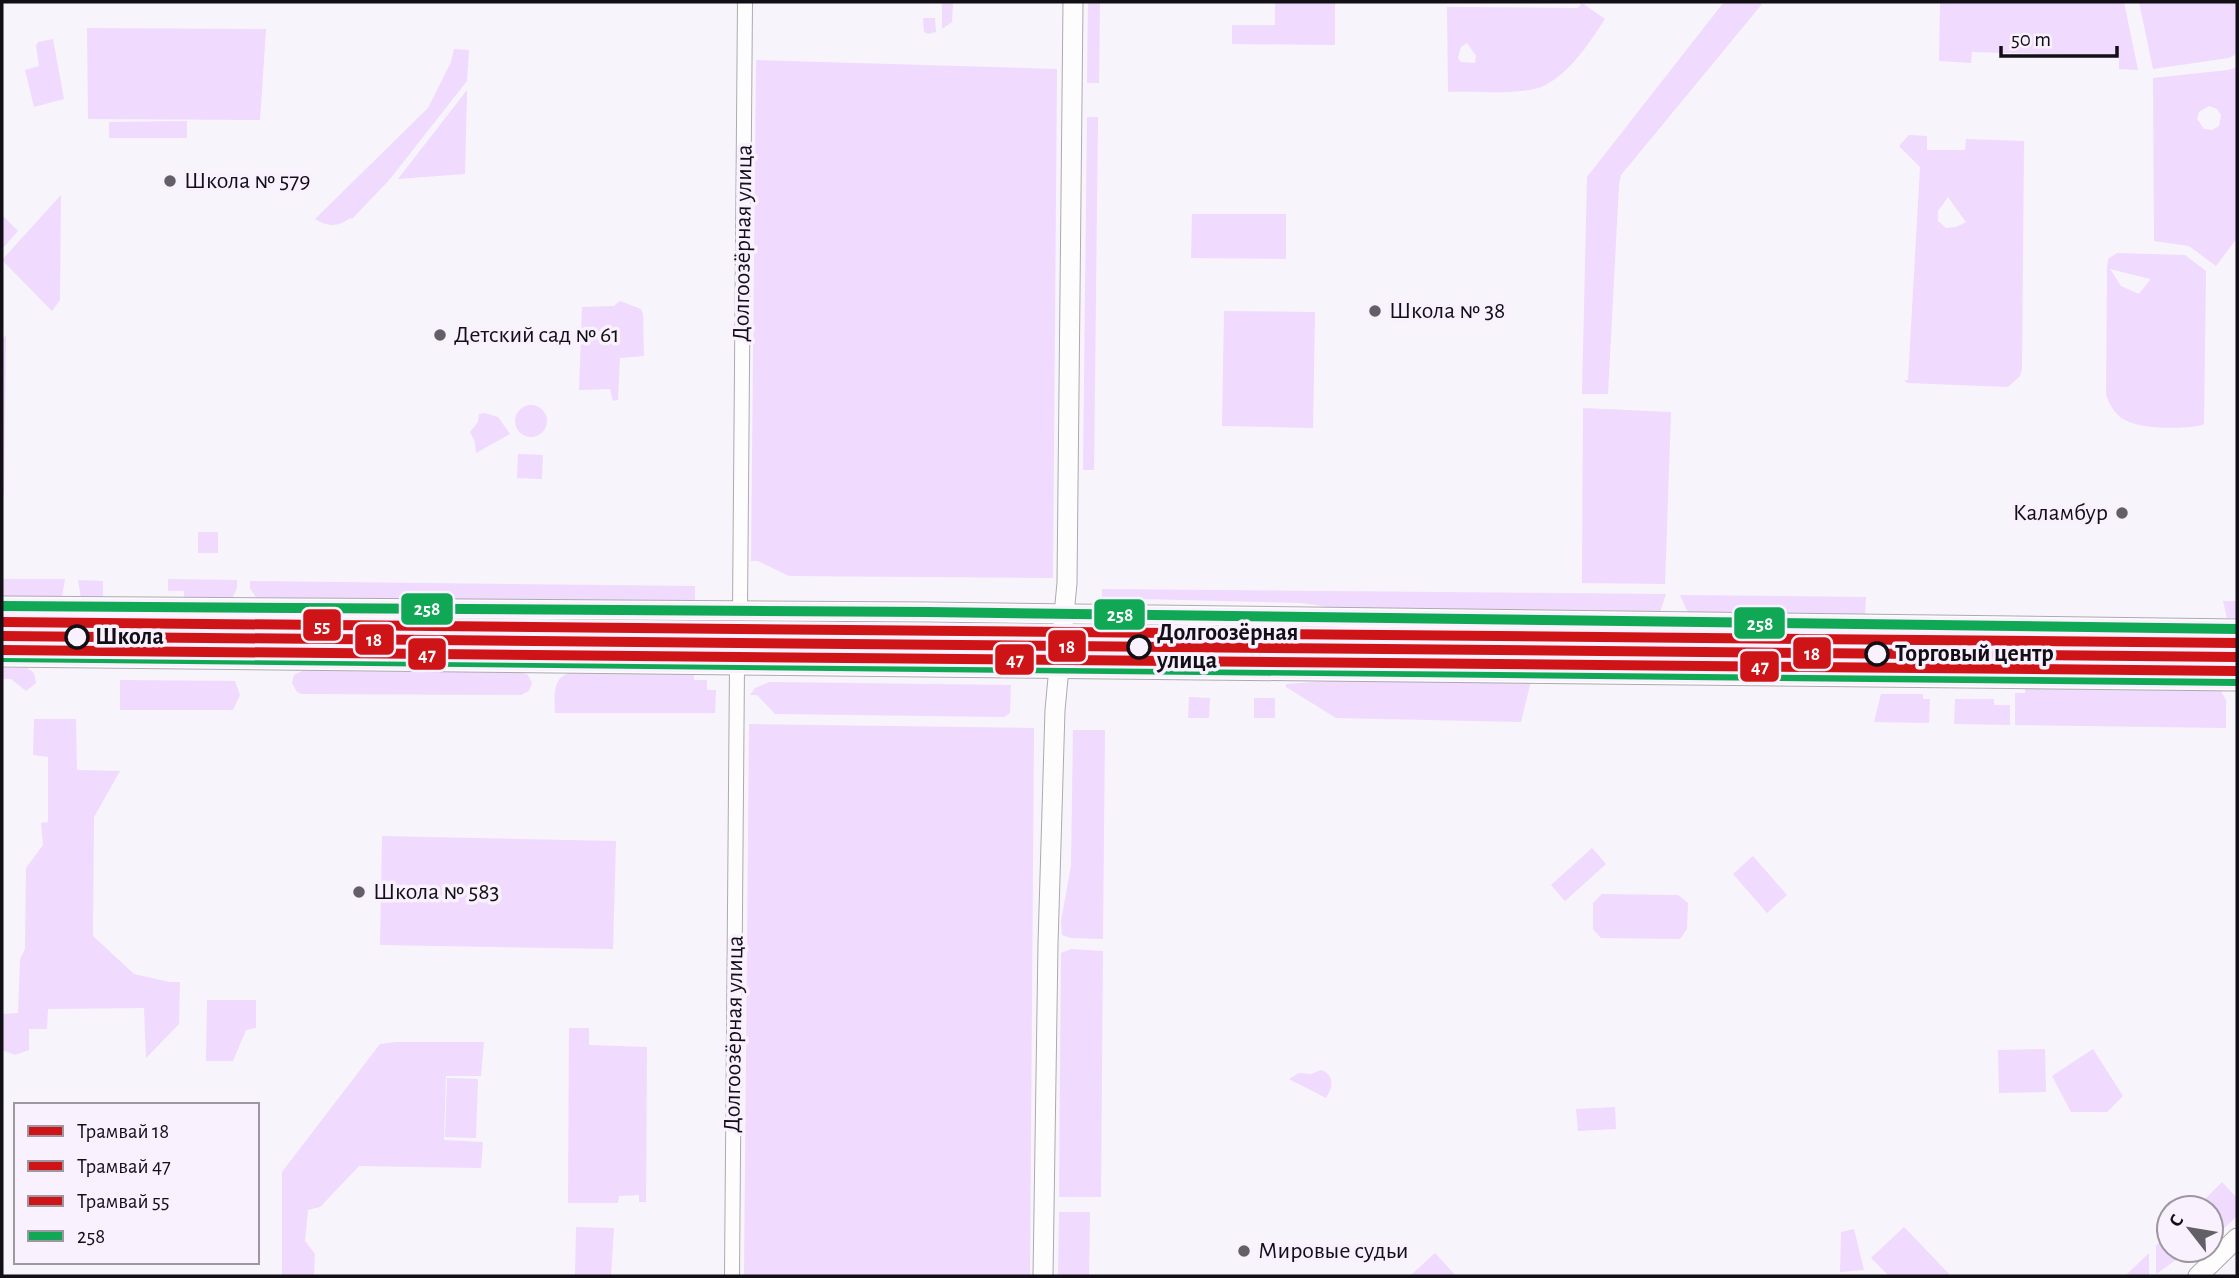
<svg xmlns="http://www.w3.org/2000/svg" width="2239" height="1278" viewBox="0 0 2239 1278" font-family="'Alegreya Sans',sans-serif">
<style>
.green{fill:#f0dafd;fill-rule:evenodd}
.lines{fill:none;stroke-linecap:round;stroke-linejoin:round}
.street-casing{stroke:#ada9b0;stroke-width:16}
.secondary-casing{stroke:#ada9b0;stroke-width:21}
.street{stroke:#fefdfe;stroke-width:14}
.secondary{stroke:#fefdfe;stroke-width:19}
.bus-1-casing{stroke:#f9f1fe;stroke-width:16}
.bus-1{stroke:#10a855;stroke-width:10}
.tram-1-casing{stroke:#f9f1fe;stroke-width:16}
.tram-2-casing{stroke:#f9f1fe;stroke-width:16}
.tram-3-casing{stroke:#f9f1fe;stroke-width:16}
.tram-1{stroke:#ce1417;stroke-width:10}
.tram-2{stroke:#ce1417;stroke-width:10}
.tram-3{stroke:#ce1417;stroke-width:10}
.poi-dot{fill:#635f66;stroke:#f9f1fe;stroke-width:2.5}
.stop-dot{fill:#f9f1fe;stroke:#130f16;stroke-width:3.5}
.labels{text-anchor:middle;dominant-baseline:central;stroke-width:7;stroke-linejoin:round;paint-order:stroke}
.poi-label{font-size:24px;fill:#130f16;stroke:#f9f1fe;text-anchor:start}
.street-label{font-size:24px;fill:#130f16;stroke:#f9f1fe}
.stop-label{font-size:24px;font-weight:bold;fill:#130f16;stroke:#f9f1fe;text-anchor:start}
.line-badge{stroke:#f9f1fe;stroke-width:2.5}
.badge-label{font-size:19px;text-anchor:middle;font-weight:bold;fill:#fff}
</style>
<rect width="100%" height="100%" fill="#f8f4fb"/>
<g class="green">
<polygon points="942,2 953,2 952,22 942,29"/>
<polygon points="1088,2 1100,2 1099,83 1087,83"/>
<polygon points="1275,2 1335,2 1335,45 1232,44 1232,25 1275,25"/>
<polygon points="1724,2 1759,2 1762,4 1621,175 1619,185 1608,394 1582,394 1587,177"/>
<polygon points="1940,2 2124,2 2138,70 2119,69 2119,56 1972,52 1971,63 1939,61"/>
<polygon points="2139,2 2237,2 2237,54 2229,58 2153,69"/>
<path d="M1582,3L1605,19C1590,42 1568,76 1541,87C1519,95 1473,91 1448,92L1447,7L1578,8ZM1467,43L1476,56L1475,63L1461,62L1458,58L1461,47Z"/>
<polygon points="924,18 935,18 936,32 928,34 924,32 923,19"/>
<polygon points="87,28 266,29 260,120 88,119"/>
<polygon points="53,39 64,99 34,107 25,70 39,66 36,46 38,42"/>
<path d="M454,49L469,50L467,81L390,179L352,219L350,218C339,227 327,227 315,219L428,108L451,62Z"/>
<polygon points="756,60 1057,69 1053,578 789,576 758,561 751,561"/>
<path d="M2237,67V238L2216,266L2189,246L2154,241L2153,78L2228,70ZM2209,106L2217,109L2221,115L2219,126L2212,130L2204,129L2197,119L2199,112Z"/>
<polygon points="467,90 465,174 398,179"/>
<polygon points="1087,117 1098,117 1094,470 1083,470"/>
<polygon points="187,121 187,138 109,138 109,122"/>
<path d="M1909,135L1927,136V150H1965L1966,139L2024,141L2022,369L2020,376L2008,387L1907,383L1904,380H1908L1920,167L1899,146ZM1948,197L1966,222L1956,227L1946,228L1938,221V211Z"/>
<polygon points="61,195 60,300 52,311 2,260"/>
<polygon points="1192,214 1286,214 1286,259 1191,258"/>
<polygon points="2,215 18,231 2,249"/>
<path d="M2117,253L2185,255L2206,271L2204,424C2190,430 2141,429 2127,421C2116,416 2110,406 2106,395L2107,268L2108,259ZM2110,269L2150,279V280L2139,294L2121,286Z"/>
<polygon points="620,301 641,309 643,314 644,356 620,358 618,400 613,401 610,389 579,390 582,307 614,306"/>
<polygon points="1224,311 1315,312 1313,428 1222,426"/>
<polygon points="6,335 4,495 2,495 2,340"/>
<circle cx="531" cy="421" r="16"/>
<polygon points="1583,408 1671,412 1665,584 1582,583"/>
<polygon points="484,413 498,417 510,434 476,453 475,442 470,432 478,422 479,414"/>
<polygon points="518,454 543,455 542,479 517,478"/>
<rect x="198" y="532" width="20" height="21"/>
<polygon points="2,579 65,579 62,597 2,597"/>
<polygon points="168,579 237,580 237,588 232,599 184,599 184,591 168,591"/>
<polygon points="78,580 103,581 103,598 81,598"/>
<polygon points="250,581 695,586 695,603 257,599 250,588"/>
<polygon points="1102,589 1666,594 1660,612 1347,610 1302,603 1102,598"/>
<polygon points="1680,595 1866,597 1865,615 1688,613"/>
<polygon points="2223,601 2237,601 2237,618 2227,618"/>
<polygon points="2,668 27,668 34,673 36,683 26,691 11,679 2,679"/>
<polygon points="302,671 520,672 528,675 532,683 529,691 521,695 301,694 297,692 292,683 294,675"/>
<path d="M570,673H694V680H707V690H716L715,713H555C555,697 551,678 570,673Z"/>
<polygon points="120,680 235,681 240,695 233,710 120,710"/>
<polygon points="1343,680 1531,681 1521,722 1336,718 1286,687 1286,684"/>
<polygon points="769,682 1011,685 1010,713 1004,717 775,714 757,695 750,695 755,688"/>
<polygon points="2025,686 2219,688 2226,700 2226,728 2015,725 2015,693 2025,693"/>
<polygon points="1881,694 1923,694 1923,699 1930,699 1929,723 1874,722"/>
<polygon points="1189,697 1210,698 1209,718 1188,718"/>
<rect x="1254" y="698" width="21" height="20"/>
<polygon points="1955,699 1994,699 1994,705 2010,705 2010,725 1954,724"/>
<polygon points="34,719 76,719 77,770 120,771 94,817 93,936 134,974 169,982 180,982 179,1024 146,1058 144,1008 48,1009 47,1029 29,1029 29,1050 15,1055 2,1050 2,1014 18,1013 20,959 25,949 26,868 43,845 41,823 48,822 48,757 33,755"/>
<polygon points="749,724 1034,728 1030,1276 744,1276"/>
<polygon points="1073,730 1105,730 1103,939 1071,938 1062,935 1061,921 1071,866"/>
<polygon points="382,836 616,841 613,949 380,945"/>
<polygon points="1592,848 1606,864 1565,901 1551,885"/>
<polygon points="1753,856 1787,895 1767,913 1733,874"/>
<polygon points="1602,894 1678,895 1688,903 1687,929 1680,939 1601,938 1593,929 1593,903"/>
<polygon points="1071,949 1103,951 1101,1197 1059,1197 1061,953"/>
<polygon points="207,1000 256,1000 256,1028 246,1030 233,1061 206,1061"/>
<polygon points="569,1028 589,1028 589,1045 647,1047 646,1202 639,1202 639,1195 619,1196 618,1203 568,1203"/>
<polygon points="396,1042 484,1042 481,1076 446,1076 444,1140 483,1142 481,1168 359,1166 320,1207 308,1210 305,1241 315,1254 314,1276 282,1276 282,1172 380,1044"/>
<polygon points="2045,1049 2046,1092 1999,1093 1998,1050"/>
<polygon points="2093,1049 2123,1096 2107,1112 2071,1112 2052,1076"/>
<path d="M1321,1070C1335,1075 1333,1087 1326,1098L1289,1079L1299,1073L1311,1074Z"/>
<polygon points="447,1078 478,1079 476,1138 445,1137"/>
<polygon points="1615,1107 1616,1129 1578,1131 1576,1109"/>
<polygon points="2222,1182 2236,1197 2237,1216 2218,1234 2211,1226 2211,1208 2196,1208"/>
<polygon points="1059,1212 1090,1212 1089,1276 1058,1276"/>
<polygon points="576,1227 614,1228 611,1276 575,1276"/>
<polygon points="1904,1227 1951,1276 1889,1276 1871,1258"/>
<polygon points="1854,1229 1864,1270 1840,1272 1841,1232"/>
<polygon points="2169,1233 2169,1250 2190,1250 2156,1274 2156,1246"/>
<polygon points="1435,1253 1456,1276 1410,1276"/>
<polygon points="2149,1253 2149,1276 2125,1276"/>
</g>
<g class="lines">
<defs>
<g id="street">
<polyline points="740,611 745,2"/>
<polyline points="732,1276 737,666"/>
</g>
<g id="secondary">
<polyline points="2,606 928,612 2237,629"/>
<polyline points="2,657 2237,681"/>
<polyline points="1043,1276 1048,944 1055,710 1067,583 1073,2"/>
<polyline points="2198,1276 2237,1238"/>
</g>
</defs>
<use href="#street" class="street-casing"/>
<use href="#secondary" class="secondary-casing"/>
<use href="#street" class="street"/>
<use href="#secondary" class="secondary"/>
<defs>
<g id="bus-1">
<polyline points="2,606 928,612 2237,629"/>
<polyline points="2,657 2237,681"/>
</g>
</defs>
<use href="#bus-1" class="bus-1-casing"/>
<use href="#bus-1" class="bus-1"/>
<defs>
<polyline id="tram-1" points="2,636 2237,657"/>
<polyline id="tram-2" points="2,650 2237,671"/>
<polyline id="tram-3" points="2,622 2237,643"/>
</defs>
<use href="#tram-1" class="tram-1-casing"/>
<use href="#tram-2" class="tram-2-casing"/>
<use href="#tram-3" class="tram-3-casing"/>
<use href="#tram-1" class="tram-1"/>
<use href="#tram-2" class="tram-2"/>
<use href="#tram-3" class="tram-3"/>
</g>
<g class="poi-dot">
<circle cx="170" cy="181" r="7"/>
<circle cx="1375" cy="311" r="7"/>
<circle cx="440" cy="335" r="7"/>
<circle cx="2122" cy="513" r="7"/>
<circle cx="359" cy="892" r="7"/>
<circle cx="1244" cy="1251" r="7"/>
</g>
<g class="stop-dot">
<circle cx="77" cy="637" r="11"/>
<circle cx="1139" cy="647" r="11"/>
<circle cx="1877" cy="654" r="11"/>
</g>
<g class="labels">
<g class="poi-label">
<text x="184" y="181">Школа № 579</text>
<text x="1389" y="311">Школа № 38</text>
<text x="454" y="335">Детский сад № 61</text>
<text x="2108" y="513" text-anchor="end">Каламбур</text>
<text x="373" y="892">Школа № 583</text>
<text x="1258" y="1251">Мировые судьи</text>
</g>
<g class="street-label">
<text transform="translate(743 243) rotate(-89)">Долгоозёрная улица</text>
<text transform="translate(734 1034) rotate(-89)">Долгоозёрная улица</text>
</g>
<g class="stop-label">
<text x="1157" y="633">Долгоозёрная<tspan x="1157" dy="28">улица</tspan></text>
<text x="95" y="637">Школа</text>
<text x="1895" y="654">Торговый центр</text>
</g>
</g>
<g class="line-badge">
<rect x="400" y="592" width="54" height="34" rx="7" fill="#10a855"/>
<rect x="1093" y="598" width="53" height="33" rx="7" fill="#10a855"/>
<rect x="1733" y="606" width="53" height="34" rx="7" fill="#10a855"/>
<rect x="302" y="608" width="40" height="34" rx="7" fill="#ce1417"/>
<rect x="354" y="623" width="41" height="33" rx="7" fill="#ce1417"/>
<rect x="1047" y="629" width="40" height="34" rx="7" fill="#ce1417"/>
<rect x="1792" y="636" width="40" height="34" rx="7" fill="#ce1417"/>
<rect x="407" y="637" width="40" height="34" rx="7" fill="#ce1417"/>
<rect x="994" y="643" width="41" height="33" rx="7" fill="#ce1417"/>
<rect x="1739" y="650" width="41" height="33" rx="7" fill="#ce1417"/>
</g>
<g class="badge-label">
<text x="427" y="615">258</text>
<text x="1120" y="621">258</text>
<text x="1760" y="630">258</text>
<text x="322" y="632">55</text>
<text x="374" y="646">18</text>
<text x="1067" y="653">18</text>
<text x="1812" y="660">18</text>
<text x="427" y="661">47</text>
<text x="1015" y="666">47</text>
<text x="1760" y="673">47</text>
</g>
<rect width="2239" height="1278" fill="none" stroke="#130f16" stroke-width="7"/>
<rect x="14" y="1103" width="245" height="161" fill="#f9f1fe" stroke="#9d97a1" stroke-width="2"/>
<rect x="28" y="1126" width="35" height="10" fill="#ce1417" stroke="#9d97a1" stroke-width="2"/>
<text x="77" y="1138" font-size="21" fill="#130f16">Трамвай 18</text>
<rect x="28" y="1161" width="35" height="10" fill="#ce1417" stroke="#9d97a1" stroke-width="2"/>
<text x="77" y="1173" font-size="21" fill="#130f16">Трамвай 47</text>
<rect x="28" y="1196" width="35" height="10" fill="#ce1417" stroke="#9d97a1" stroke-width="2"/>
<text x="77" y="1208" font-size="21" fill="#130f16">Трамвай 55</text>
<rect x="28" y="1231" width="35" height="10" fill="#10a855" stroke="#9d97a1" stroke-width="2"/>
<text x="77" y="1243" font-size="21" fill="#130f16">258</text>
<g transform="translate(2190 1229) rotate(301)"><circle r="33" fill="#f9f1fe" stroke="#9d97a1" stroke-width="2"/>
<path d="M0-5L12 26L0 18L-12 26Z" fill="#635f66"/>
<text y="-10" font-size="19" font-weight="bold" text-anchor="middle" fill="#130f16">С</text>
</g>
<path d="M2001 46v10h116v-10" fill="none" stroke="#130f16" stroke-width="3.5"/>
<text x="2011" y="46" font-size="21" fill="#130f16" stroke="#f9f1fe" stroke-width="5" paint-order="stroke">50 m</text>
</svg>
